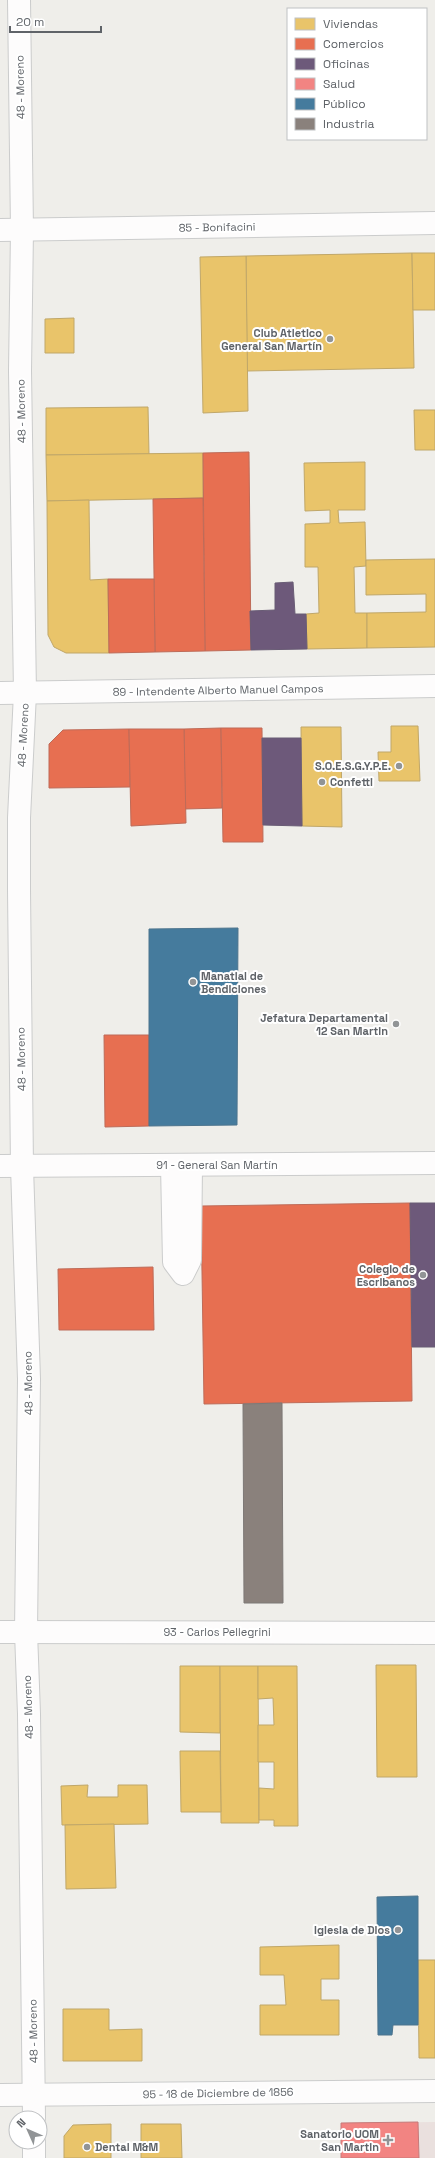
<svg xmlns="http://www.w3.org/2000/svg" width="435" height="2158" viewBox="0 0 435 2158" font-family="'Space Grotesk',sans-serif">
<style>
.medical{fill:#eae0de}
.homes{fill:#e9c46a;stroke:#c0a769}
.shops{fill:#e76f51;stroke:#be6b58}
.offices{fill:#6d597a;stroke:#695c75}
.health{fill:#f28482;stroke:#c67a7a}
.public{fill:#457b9d;stroke:#4d748d}
.industry{fill:#8a817c;stroke:#7d7876}
.lines{fill:none;stroke-linecap:round;stroke-linejoin:round}
.minor-casing{stroke:#cbcccc;stroke-width:24}
.minor{stroke:#fdfcfc;stroke-width:22}
.poi-dot{fill:#919496;stroke:#fff;stroke-width:1.5}
.labels{text-anchor:middle;dominant-baseline:central;stroke-width:4;stroke-linejoin:round;paint-order:stroke}
.street-label{font-size:11px;fill:#5f6368;stroke:#fff}
.poi-label{font-size:11px;font-weight:bold;fill:#5f6368;stroke:#fff;text-anchor:end}
</style>
<rect width="100%" height="100%" fill="#efeeea"/>
<polygon class="medical" points="435,2122 435,2158 341,2158 341,2123"/>
<g class="homes">
<polygon points="412,253 414,368 247,371 246,256"/>
<polygon points="412,253 435,253 435,310 413,310"/>
<polygon points="246,256 248,411 203,413 200,257"/>
<polygon points="74,318 74,353 45,353 45,319"/>
<polygon points="148,407 149,454 46,455 46,408"/>
<polygon points="414,410 435,410 435,450 415,450"/>
<polygon points="203,453 203,498 47,501 46,455"/>
<polygon points="365,462 365,510 338,510 339,523 365,522 366,566 354,567 355,613 367,613 367,648 307,649 306,614 319,613 318,567 305,567 305,524 330,523 330,510 305,511 304,463"/>
<polygon points="89,500 90,580 108,579 109,653 66,653 54,647 48,635 47,501"/>
<polygon points="435,559 435,647 367,648 367,613 426,612 426,594 366,595 366,560"/>
<polygon points="391,726 418,726 420,781 379,781 378,752 391,752"/>
<polygon points="301,727 341,727 342,827 302,826"/>
<polygon points="376,1665 416,1665 417,1777 377,1777"/>
<polygon points="180,1666 220,1666 220,1733 180,1732"/>
<polygon points="220,1666 258,1666 259,1823 221,1823"/>
<polygon points="258,1666 297,1666 298,1826 274,1826 274,1820 259,1820 259,1788 274,1789 274,1762 258,1762 258,1725 274,1725 273,1698 258,1699"/>
<polygon points="180,1751 220,1751 221,1812 181,1812"/>
<polygon points="88,1785 87,1797 118,1797 118,1785 147,1785 148,1824 62,1825 61,1786"/>
<polygon points="114,1824 116,1888 66,1889 65,1825"/>
<polygon points="339,1945 339,1979 321,1979 321,2000 339,2000 339,2035 260,2035 260,2005 286,2005 284,1975 260,1975 260,1947"/>
<polygon points="418,1960 435,1960 435,2058 419,2058"/>
<polygon points="63,2009 109,2009 109,2030 142,2029 142,2061 63,2061"/>
<polygon points="111,2124 111,2158 64,2158 64,2136 73,2125"/>
<polygon points="141,2124 181,2124 182,2158 141,2158"/>
</g>
<g class="shops">
<polygon points="249,452 251,650 205,651 203,453"/>
<polygon points="203,498 205,651 155,652 153,499"/>
<polygon points="108,579 154,579 155,652 109,653"/>
<polygon points="221,728 222,808 185,809 184,729"/>
<polygon points="221,728 262,728 263,842 223,842"/>
<polygon points="129,729 130,787 49,788 49,744 63,730"/>
<polygon points="129,729 184,729 186,823 131,826"/>
<polygon points="104,1035 149,1035 149,1126 105,1127"/>
<polygon points="410,1203 412,1401 204,1404 201,1206"/>
<polygon points="153,1267 154,1330 59,1330 58,1269"/>
</g>
<g class="offices">
<polygon points="293,582 295,614 306,614 307,649 251,650 250,611 275,610 275,583"/>
<polygon points="262,738 301,738 302,826 263,825"/>
<polygon points="410,1203 435,1203 435,1347 412,1347"/>
</g>
<polygon class="health" points="418,2122 419,2158 341,2158 341,2123"/>
<g class="public">
<polygon points="238,928 237,1125 149,1126 149,929"/>
<polygon points="418,1896 418,2025 393,2025 392,2035 378,2035 377,1897"/>
</g>
<polygon class="industry" points="282,1403 283,1603 244,1603 243,1404"/>
<g class="lines">
<defs>
<g id="minor">
<polyline points="19,0 22,230 20,371 25,693 19,818 19,890 22,1167 29,1379 26,1632 29,1714 34,2118"/>
<polyline points="0,230 435,223"/>
<polyline points="0,693 435,686"/>
<polyline points="172,1165 174,1262 183,1274 190,1260 191,1165"/>
<polyline points="0,1166 435,1163"/>
<polyline points="0,1632 435,1633"/>
<polyline points="0,2095 435,2091"/>
<polyline points="34,2142 34,2158"/>
</g>
</defs>
<use href="#minor" class="minor-casing"/>
<use href="#minor" class="minor"/>
</g>
<g class="poi-dot">
<circle cx="330" cy="339" r="4"/>
<circle cx="399" cy="766" r="4"/>
<circle cx="322" cy="782" r="4"/>
<circle cx="193" cy="982" r="4"/>
<circle cx="396" cy="1024" r="4"/>
<circle cx="423" cy="1275" r="4"/>
<circle cx="398" cy="1930" r="4"/>
<path d="M386 2134h4v4h4v4h-4v4h-4v-4h-4v-4h4z"/>
<circle cx="87" cy="2147" r="4"/>
</g>
<g class="labels">
<g class="street-label">
<text transform="translate(20 87) rotate(-91)">48 - Moreno</text>
<text transform="translate(217 227) rotate(-1)">85 - Bonifacini</text>
<text transform="translate(21 411) rotate(-91)">48 - Moreno</text>
<text transform="translate(218 690) rotate(-1)">89 - Intendente Alberto Manuel Campos</text>
<text transform="translate(23 735) rotate(-87)">48 - Moreno</text>
<text transform="translate(21 1059) rotate(-91)">48 - Moreno</text>
<text x="217" y="1165">91 - General San Martín</text>
<text transform="translate(28 1383) rotate(-91)">48 - Moreno</text>
<text x="217" y="1632">93 - Carlos Pellegrini</text>
<text transform="translate(28 1707) rotate(-92)">48 - Moreno</text>
<text transform="translate(33 2031) rotate(-91)">48 - Moreno</text>
<text transform="translate(218 2093) rotate(-1)">95 - 18 de Diciembre de 1856</text>
</g>
<g class="poi-label">
<text x="322" y="333">Club Atletico<tspan x="322" dy="13">General San Martín</tspan></text>
<text x="391" y="766">S.O.E.S.G.Y.P.E.</text>
<text x="330" y="782" text-anchor="start">Confetti</text>
<text x="201" y="976" text-anchor="start">Manatial de<tspan x="201" dy="13">Bendiciones</tspan></text>
<text x="388" y="1018">Jefatura Departamental<tspan x="388" dy="13">12 San Martin</tspan></text>
<text x="415" y="1269">Colegio de<tspan x="415" dy="13">Escribanos</tspan></text>
<text x="390" y="1930">Iglesia de Dios</text>
<text x="379" y="2134">Sanatorio UOM<tspan x="379" dy="13">San Martin</tspan></text>
<text x="95" y="2147" text-anchor="start">Dental M&amp;M</text>
</g>
</g>
<rect x="287" y="8" width="140" height="132" fill="#ffffff" stroke="#bfc1c3"/>
<rect x="295" y="18" width="20" height="12" fill="#e9c46a" stroke="#bfc1c3"/>
<text x="323" y="28" font-size="12" fill="#5f6368">Viviendas</text>
<rect x="295" y="38" width="20" height="12" fill="#e76f51" stroke="#bfc1c3"/>
<text x="323" y="48" font-size="12" fill="#5f6368">Comercios</text>
<rect x="295" y="58" width="20" height="12" fill="#6d597a" stroke="#bfc1c3"/>
<text x="323" y="68" font-size="12" fill="#5f6368">Oficinas</text>
<rect x="295" y="78" width="20" height="12" fill="#f28482" stroke="#bfc1c3"/>
<text x="323" y="88" font-size="12" fill="#5f6368">Salud</text>
<rect x="295" y="98" width="20" height="12" fill="#457b9d" stroke="#bfc1c3"/>
<text x="323" y="108" font-size="12" fill="#5f6368">Público</text>
<rect x="295" y="118" width="20" height="12" fill="#8a817c" stroke="#bfc1c3"/>
<text x="323" y="128" font-size="12" fill="#5f6368">Industria</text>
<g transform="translate(28 2130) rotate(315)"><circle r="19" fill="#ffffff" stroke="#bfc1c3"/>
<path d="M0-3L7 15L0 10L-7 15Z" fill="#919496"/>
<text y="-6" font-size="11" font-weight="bold" text-anchor="middle" fill="#5f6368">N</text>
</g>
<path d="M10 26v6h91v-6" fill="none" stroke="#5f6368" stroke-width="2"/>
<text x="16" y="26" font-size="12" fill="#5f6368" stroke="#ffffff" stroke-width="3" paint-order="stroke">20 m</text>
</svg>
